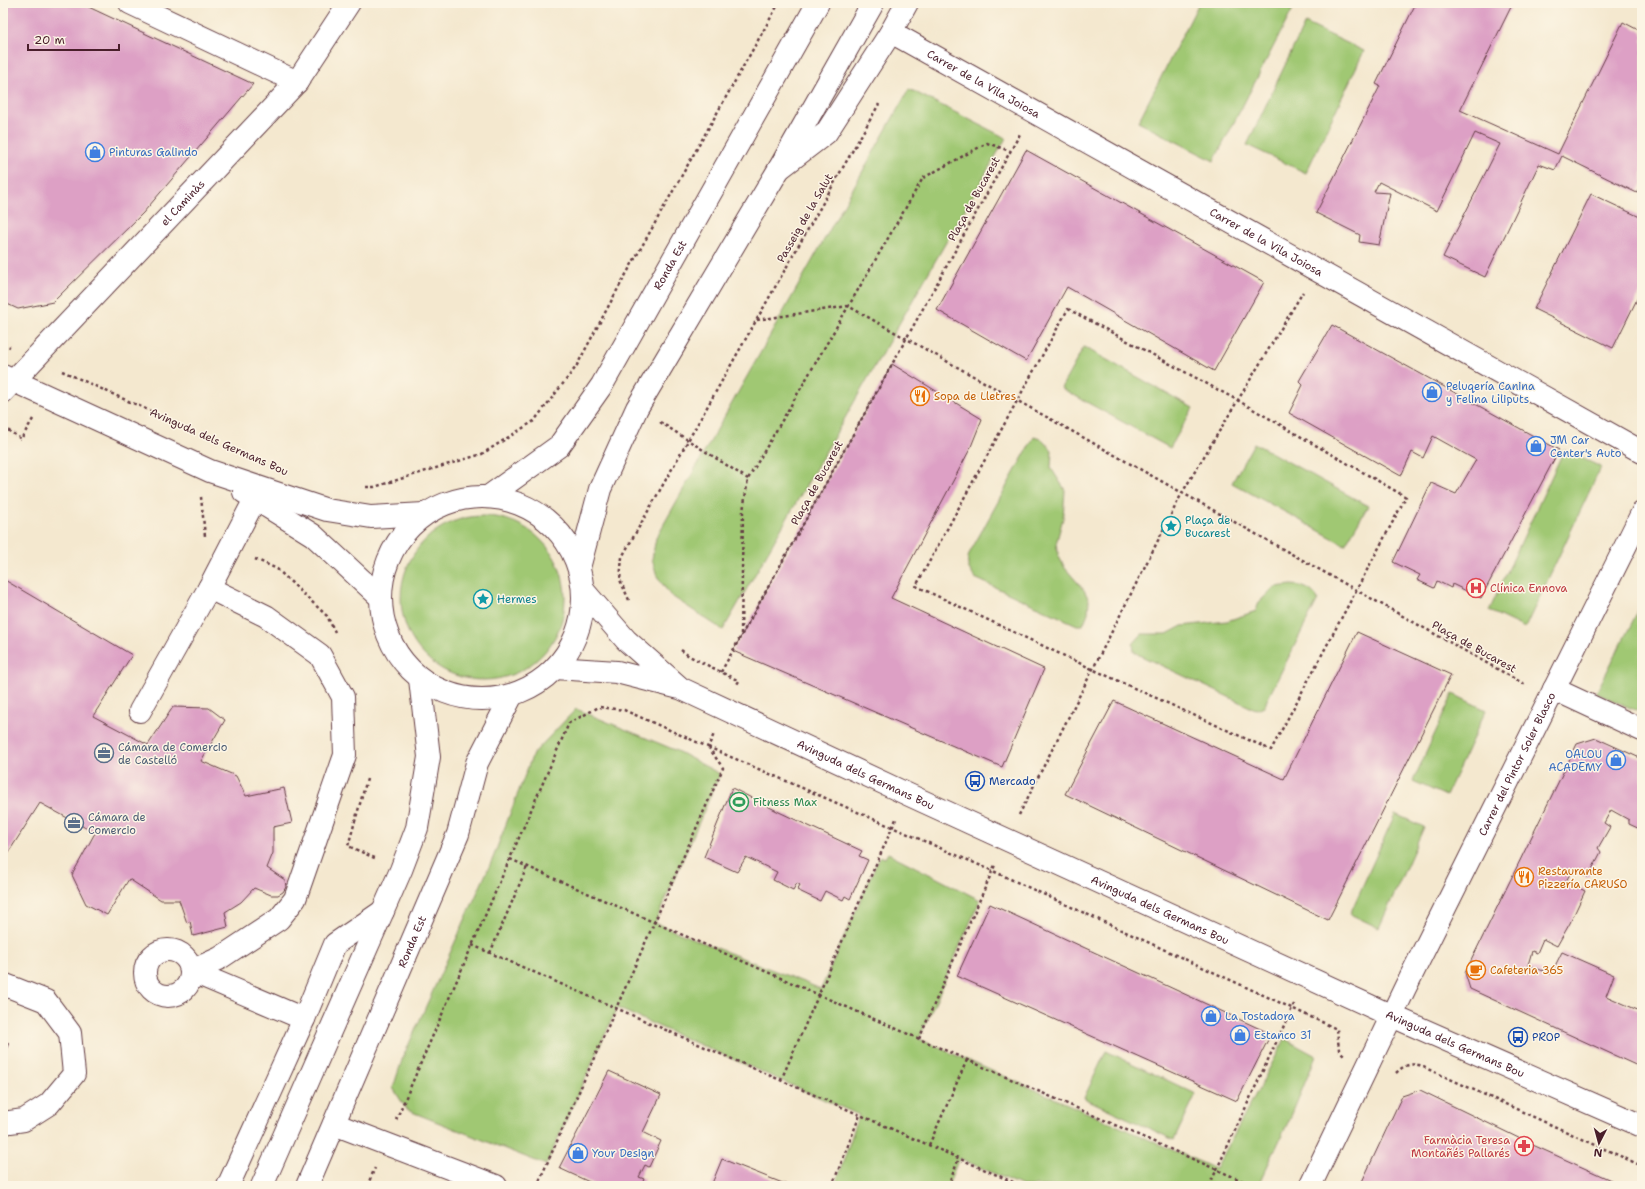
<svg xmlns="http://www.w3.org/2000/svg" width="1645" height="1189" viewBox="0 0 1645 1189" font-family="'Shantell Sans',sans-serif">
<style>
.green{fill:#a0c873;stroke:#75744f}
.building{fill:#dda0c5}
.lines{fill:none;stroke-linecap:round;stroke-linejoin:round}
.minor-casing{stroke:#643d44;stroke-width:24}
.major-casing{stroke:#643d44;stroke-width:24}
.path{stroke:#643d44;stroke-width:2.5;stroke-dasharray:3 3;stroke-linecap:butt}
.minor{stroke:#fff;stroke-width:22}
.major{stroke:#fff;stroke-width:22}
.labels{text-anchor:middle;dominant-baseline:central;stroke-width:3;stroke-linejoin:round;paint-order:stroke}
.street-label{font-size:11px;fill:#4a1f2b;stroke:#fcf5e5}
.shop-label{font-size:11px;fill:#366cbe;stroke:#fcf5e5;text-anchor:start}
.food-label{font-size:11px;fill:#c56008;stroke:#fcf5e5;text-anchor:start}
.culture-label{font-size:11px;fill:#0d838f;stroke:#fcf5e5;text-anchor:start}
.health-label{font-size:11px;fill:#be3a42;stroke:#fcf5e5;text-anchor:start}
.service-label{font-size:11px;fill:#4e5e75;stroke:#fcf5e5;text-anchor:start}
.transit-label{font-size:11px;fill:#164399;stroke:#fcf5e5;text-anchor:start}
.leisure-label{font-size:11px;fill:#27864d;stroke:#fcf5e5;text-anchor:start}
</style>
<rect width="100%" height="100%" fill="#fcf5e5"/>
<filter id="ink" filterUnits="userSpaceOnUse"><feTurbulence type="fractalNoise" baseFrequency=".025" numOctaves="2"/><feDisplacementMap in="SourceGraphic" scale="8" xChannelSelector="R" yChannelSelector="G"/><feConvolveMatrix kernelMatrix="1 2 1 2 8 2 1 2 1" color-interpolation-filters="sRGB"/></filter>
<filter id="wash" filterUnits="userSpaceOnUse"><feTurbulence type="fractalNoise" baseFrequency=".012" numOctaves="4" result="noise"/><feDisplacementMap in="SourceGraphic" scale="16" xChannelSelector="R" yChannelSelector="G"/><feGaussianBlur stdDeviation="0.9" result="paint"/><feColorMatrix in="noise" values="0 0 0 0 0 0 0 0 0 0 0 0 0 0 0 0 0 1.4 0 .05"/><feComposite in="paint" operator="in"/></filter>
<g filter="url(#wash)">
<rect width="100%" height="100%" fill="#f4e8cf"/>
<g class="green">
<polygon points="1199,3 1296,3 1214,161 1138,122"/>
<polygon points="1305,23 1364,51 1306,173 1247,145"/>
<polygon points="909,89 1006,138 723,630 670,595 657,576 652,559 656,538"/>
<polygon points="1084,347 1193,408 1170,448 1061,388"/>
<path d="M1034,437L1043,440L1052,450L1051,468L1065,490L1063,518L1056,544L1059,557L1065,568L1084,590L1089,600L1088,613L1083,625H1077L975,578C968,569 966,564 969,554Z"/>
<polygon points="1254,443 1368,506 1345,545 1232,483"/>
<polygon points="1564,450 1601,467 1525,628 1489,611"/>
<circle cx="483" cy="598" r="82"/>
<path d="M1292,585C1304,586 1312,589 1318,599L1264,706L1257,709L1250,707L1139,655L1134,651L1133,644L1142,634H1167L1182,626L1227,621L1256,611L1259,602L1275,587Z"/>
<polygon points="1642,603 1642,713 1596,693"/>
<polygon points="1453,694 1486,710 1446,796 1413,781"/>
<polygon points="576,709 675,750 720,774 655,923 694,939 821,989 880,856 885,858 888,853 980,900 919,1039 1216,1169 1285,1039 1316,1056 1292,1114 1258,1186 1022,1186 959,1158 948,1186 835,1186 859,1115 617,1008 546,1165 407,1110 393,1088 403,1057 493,858 533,754"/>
<polygon points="1395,814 1424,827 1379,928 1350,914"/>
<polygon points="1106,1051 1196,1094 1174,1140 1084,1098"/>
</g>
<g id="blocks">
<g class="building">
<polygon points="3,3 80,3 253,84 143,213 53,302 18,309 3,302"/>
<polygon points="1416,3 1513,3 1460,110 1558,154 1623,22 1642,32 1642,183 1637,193 1562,156 1555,170 1539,164 1485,277 1443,257 1500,144 1475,133 1437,211 1379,182 1374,192 1390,193 1379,245 1359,242 1360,235 1316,213 1380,86 1376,84"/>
<polygon points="1026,150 1264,282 1214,371 1067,287 1026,361 937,310"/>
<polygon points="1591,194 1642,218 1642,289 1613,348 1534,309"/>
<polygon points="1332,325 1559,450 1481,598 1452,584 1451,588 1437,581 1434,588 1417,580 1420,575 1393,562 1431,483 1456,494 1476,460 1433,436 1423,458 1412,452 1401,476 1289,413 1303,385 1299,381"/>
<polygon points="892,364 982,419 970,449 891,598 1044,669 1002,767 733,651"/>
<polygon points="3,579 132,655 93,716 148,745 173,707 209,708 225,720 201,761 236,776 246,796 284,788 292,823 273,827 273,853 267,868 285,880 286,887 283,892 278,895 271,895 254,888 241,902 225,912 228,927 193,936 190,921 187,923 179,900 161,900 129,879 107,915 86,904 72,875 95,833 40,803 3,861"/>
<polygon points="1357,632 1451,675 1328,920 1065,794 1114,701 1284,779"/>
<polygon points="1596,738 1642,759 1642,830 1629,824 1629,820 1611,810 1604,823 1610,827 1598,848 1601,852 1588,877 1573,869 1566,881 1585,891 1570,923 1557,946 1543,939 1537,953 1532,951 1528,965 1551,974 1562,952 1614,975 1606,996 1642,1012 1642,1068 1470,989 1465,973 1577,744"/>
<polygon points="732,788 779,812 862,851 859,856 868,860 850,899 845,896 843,900 825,891 820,901 797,890 800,885 797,883 793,890 773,880 777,872 746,857 737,872 704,857"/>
<polygon points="990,904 1271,1034 1237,1101 957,976"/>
<polygon points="3,1040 9,1043 3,1056"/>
<polygon points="609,1071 661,1095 643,1132 661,1141 649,1167 645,1165 639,1177 644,1179 641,1186 598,1186 559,1168"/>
<polygon points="1420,1090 1535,1146 1624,1186 1360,1186 1402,1096"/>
<polygon points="722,1159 790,1186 711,1186"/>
</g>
</g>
</g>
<g filter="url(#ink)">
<use href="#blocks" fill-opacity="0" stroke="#643d44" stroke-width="1"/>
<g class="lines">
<defs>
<g id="minor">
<polyline points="130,3 297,82"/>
<path id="s1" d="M891,32L1642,452"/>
<polyline points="779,169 826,133 891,32 907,3"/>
<polyline points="3,376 210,471 327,510 371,517 424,514"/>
<path id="s2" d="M3,392L297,82L349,3"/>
<polyline points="244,492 313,535 380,597"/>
<polyline points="583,590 626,640 678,686"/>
<path id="s3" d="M555,668L617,672L680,688L907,794L1392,1016L1642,1126"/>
<polyline points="1554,689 1642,730"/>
<polyline points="140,711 209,588 255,499"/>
<circle cx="168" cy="973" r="23"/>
<polyline points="191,971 220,958 279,919 295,899 345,755 343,697 320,655 266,616 209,588"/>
<polyline points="191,971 304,1019"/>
<polyline points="3,984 46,1001 70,1033 74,1074 49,1104 24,1120 3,1123"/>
<polyline points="334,1124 496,1186"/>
<polyline points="228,1186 304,1019 335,944 383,911"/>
<path id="s4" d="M1310,1186L1405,988L1642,513"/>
</g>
<g id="major">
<circle cx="482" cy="598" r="101"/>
<path id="s5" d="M488,497L559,446L602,385L818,3"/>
<polyline points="579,568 600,489 637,408 779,169 873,3"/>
<polyline points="262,1186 401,870 417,828 429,757 420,679"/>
<path id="s6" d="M307,1186L458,834L477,763L512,695"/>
</g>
</defs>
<use href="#minor" class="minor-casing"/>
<use href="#major" class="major-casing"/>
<g class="path">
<polygon points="1068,309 1237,400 1406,497 1271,750 1092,669 916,586 1017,401"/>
<polyline points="757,320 848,306 1526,685"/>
<polyline points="3,344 10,347"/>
<polyline points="62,371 170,420"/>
<polyline points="660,422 748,479"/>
<polyline points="3,427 21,439 33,419"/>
<polyline points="366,487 374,487 482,454 534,421 576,367 615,294 779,3"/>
<polyline points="201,497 205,536"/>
<polyline points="255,559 277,569 327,616 335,632"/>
<polyline points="629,600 620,580 622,557 879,104"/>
<polyline points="741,634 743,511 748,479 923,178 987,143 1010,151"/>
<polyline points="681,650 689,656 739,681 737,684"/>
<polyline points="721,672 1020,134"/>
<polyline points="708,747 993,871 1337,1029 1339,1050 1344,1055"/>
<polyline points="367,779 348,846 377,859"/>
<polyline points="1019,815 1182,493 1303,292"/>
<polyline points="510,859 1254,1186"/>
<polyline points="472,945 1022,1186"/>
<polyline points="490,953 527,867"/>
<polyline points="919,1039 995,865"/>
<path d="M1396,1073C1403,1066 1409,1063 1419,1065L1642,1166"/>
<polyline points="781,1080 896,819"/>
<polyline points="396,1120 569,723 599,707 624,710 708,747 714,734"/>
<polyline points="929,1145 967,1060"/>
<polyline points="367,1186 375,1168"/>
<polyline points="537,1186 723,768 709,748"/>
<polyline points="832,1186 860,1115"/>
<polyline points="948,1186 959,1158"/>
<polyline points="1209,1186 1295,1002"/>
</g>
<use href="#minor" class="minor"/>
<use href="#major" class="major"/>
</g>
</g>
<defs>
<symbol id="shop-ring" viewBox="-11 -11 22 22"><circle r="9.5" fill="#fcf5e5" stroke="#3f7fe0" stroke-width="1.5"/><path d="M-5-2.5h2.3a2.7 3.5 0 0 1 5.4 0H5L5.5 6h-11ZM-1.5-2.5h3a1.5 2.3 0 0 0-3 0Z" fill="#3f7fe0"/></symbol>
<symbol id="restaurant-ring" viewBox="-11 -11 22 22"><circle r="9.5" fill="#fcf5e5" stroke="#e8710a" stroke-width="1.5"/><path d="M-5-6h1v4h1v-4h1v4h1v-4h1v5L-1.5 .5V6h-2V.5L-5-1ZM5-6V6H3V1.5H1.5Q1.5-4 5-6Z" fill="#e8710a"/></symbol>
<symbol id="sight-ring" viewBox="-11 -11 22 22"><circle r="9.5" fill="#fcf5e5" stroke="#0f9aa8" stroke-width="1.5"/><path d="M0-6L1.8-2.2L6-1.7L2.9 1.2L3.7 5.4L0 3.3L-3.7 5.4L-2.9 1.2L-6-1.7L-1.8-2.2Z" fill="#0f9aa8"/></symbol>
<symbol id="hospital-ring" viewBox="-11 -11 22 22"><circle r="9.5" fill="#fcf5e5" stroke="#e0444e" stroke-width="1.5"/><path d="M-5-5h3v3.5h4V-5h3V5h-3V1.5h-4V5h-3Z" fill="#e0444e"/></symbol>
<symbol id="office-ring" viewBox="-11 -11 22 22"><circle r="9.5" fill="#fcf5e5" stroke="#5c6f8a" stroke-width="1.5"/><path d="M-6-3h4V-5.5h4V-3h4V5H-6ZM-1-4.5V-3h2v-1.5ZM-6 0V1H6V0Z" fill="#5c6f8a"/></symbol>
<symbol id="bus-ring" viewBox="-11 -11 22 22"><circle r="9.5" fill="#fcf5e5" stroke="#1a4fb4" stroke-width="1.5"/><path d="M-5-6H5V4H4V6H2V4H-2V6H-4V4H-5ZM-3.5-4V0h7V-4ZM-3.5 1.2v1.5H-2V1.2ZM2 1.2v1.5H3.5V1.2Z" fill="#1a4fb4"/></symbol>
<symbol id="stadium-ring" viewBox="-11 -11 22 22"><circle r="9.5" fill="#fcf5e5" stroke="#2e9e5b" stroke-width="1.5"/><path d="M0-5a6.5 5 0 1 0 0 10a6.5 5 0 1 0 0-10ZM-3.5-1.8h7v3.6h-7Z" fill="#2e9e5b"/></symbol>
<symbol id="cafe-ring" viewBox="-11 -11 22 22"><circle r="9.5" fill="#fcf5e5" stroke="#e8710a" stroke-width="1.5"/><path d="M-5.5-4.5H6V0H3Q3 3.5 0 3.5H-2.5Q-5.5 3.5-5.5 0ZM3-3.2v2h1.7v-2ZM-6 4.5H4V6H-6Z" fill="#e8710a"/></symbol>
<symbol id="pharmacy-ring" viewBox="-11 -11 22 22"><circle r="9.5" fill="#fcf5e5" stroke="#e0444e" stroke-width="1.5"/><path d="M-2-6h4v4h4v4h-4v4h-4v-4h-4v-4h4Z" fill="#e0444e"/></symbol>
</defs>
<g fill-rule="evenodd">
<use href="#shop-ring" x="84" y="141" width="22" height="22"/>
<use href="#shop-ring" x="1421" y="381" width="22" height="22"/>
<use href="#restaurant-ring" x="909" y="385" width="22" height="22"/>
<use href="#shop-ring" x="1525" y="435" width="22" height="22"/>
<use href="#sight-ring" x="1160" y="515" width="22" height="22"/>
<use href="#hospital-ring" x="1465" y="577" width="22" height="22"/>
<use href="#sight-ring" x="472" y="588" width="22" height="22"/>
<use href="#office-ring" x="93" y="742" width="22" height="22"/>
<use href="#shop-ring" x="1605" y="749" width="22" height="22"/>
<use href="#bus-ring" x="964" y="770" width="22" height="22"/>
<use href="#stadium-ring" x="728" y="791" width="22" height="22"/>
<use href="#office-ring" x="63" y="812" width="22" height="22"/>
<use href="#restaurant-ring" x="1513" y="866" width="22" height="22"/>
<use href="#cafe-ring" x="1465" y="959" width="22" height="22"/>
<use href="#shop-ring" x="1200" y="1005" width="22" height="22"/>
<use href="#shop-ring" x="1229" y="1024" width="22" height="22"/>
<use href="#bus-ring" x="1507" y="1026" width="22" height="22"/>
<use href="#pharmacy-ring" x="1513" y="1135" width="22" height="22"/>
<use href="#shop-ring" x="567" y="1142" width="22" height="22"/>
</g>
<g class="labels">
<g class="street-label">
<text stroke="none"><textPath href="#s1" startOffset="106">Carrer de la Vila Joiosa</textPath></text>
<text transform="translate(974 199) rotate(-61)">Plaça de Bucarest</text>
<text stroke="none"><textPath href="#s2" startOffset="261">el Caminàs</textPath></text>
<text transform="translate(805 218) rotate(-60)">Passeig de la Salut</text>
<text stroke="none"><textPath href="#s1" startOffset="430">Carrer de la Vila Joiosa</textPath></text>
<text stroke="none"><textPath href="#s5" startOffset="300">Ronda Est</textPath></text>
<text transform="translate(219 442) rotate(24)">Avinguda dels Germans Bou</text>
<text transform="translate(817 483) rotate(-61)">Plaça de Bucarest</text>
<text transform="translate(1474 647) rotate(29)">Plaça de Bucarest</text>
<text stroke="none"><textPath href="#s4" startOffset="470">Carrer del Pintor Soler Blasco</textPath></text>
<text stroke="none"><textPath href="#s3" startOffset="332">Avinguda dels Germans Bou</textPath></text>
<text stroke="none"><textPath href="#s3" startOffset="656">Avinguda dels Germans Bou</textPath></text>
<text stroke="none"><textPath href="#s6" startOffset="266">Ronda Est</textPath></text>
<text stroke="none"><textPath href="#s3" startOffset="980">Avinguda dels Germans Bou</textPath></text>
</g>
<g class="shop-label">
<text x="109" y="152">Pinturas Galindo</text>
<text x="1446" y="386">Peluqería Canina<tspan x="1446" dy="13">y Felina Liliputs</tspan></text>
<text x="1550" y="440">JM Car<tspan x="1550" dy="13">Center's Auto</tspan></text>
<text x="1602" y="754" text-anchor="end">OALOU<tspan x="1602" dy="13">ACADEMY</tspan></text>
<text x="1225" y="1016">La Tostadora</text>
<text x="1254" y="1035">Estanco 31</text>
<text x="592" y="1153">Your Design</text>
</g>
<g class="food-label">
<text x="934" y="396">Sopa de Lletres</text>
<text x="1538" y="871">Restaurante<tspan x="1538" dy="13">Pizzería CARUSO</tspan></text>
<text x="1490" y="970">Cafeteria 365</text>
</g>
<g class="culture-label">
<text x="1185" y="520">Plaça de<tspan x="1185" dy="13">Bucarest</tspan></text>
<text x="497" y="599">Hermes</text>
</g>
<g class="health-label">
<text x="1490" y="588">Clínica Ennova</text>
<text x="1510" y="1140" text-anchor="end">Farmàcia Teresa<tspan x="1510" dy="13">Montañés Pallarés</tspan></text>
</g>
<g class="service-label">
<text x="118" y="747">Cámara de Comercio<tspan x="118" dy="13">de Castelló</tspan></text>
<text x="88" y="817">Cámara de<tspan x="88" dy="13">Comercio</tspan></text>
</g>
<g class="transit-label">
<text x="989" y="781">Mercado</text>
<text x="1532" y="1037">PROP</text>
</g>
<g class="leisure-label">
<text x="753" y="802">Fitness Max</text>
</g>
</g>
<rect width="1645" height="1189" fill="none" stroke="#fcf5e5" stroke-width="16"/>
<g transform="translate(1599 1143) rotate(186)" stroke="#fcf5e5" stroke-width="3" paint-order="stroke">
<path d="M0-3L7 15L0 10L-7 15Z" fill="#4a1f2b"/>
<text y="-6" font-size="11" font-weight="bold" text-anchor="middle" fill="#4a1f2b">N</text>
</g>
<path d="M28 44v6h91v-6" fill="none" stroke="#4a1f2b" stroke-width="2"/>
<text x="34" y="44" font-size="12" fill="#4a1f2b" stroke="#fcf5e5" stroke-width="3" paint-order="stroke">20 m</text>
</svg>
